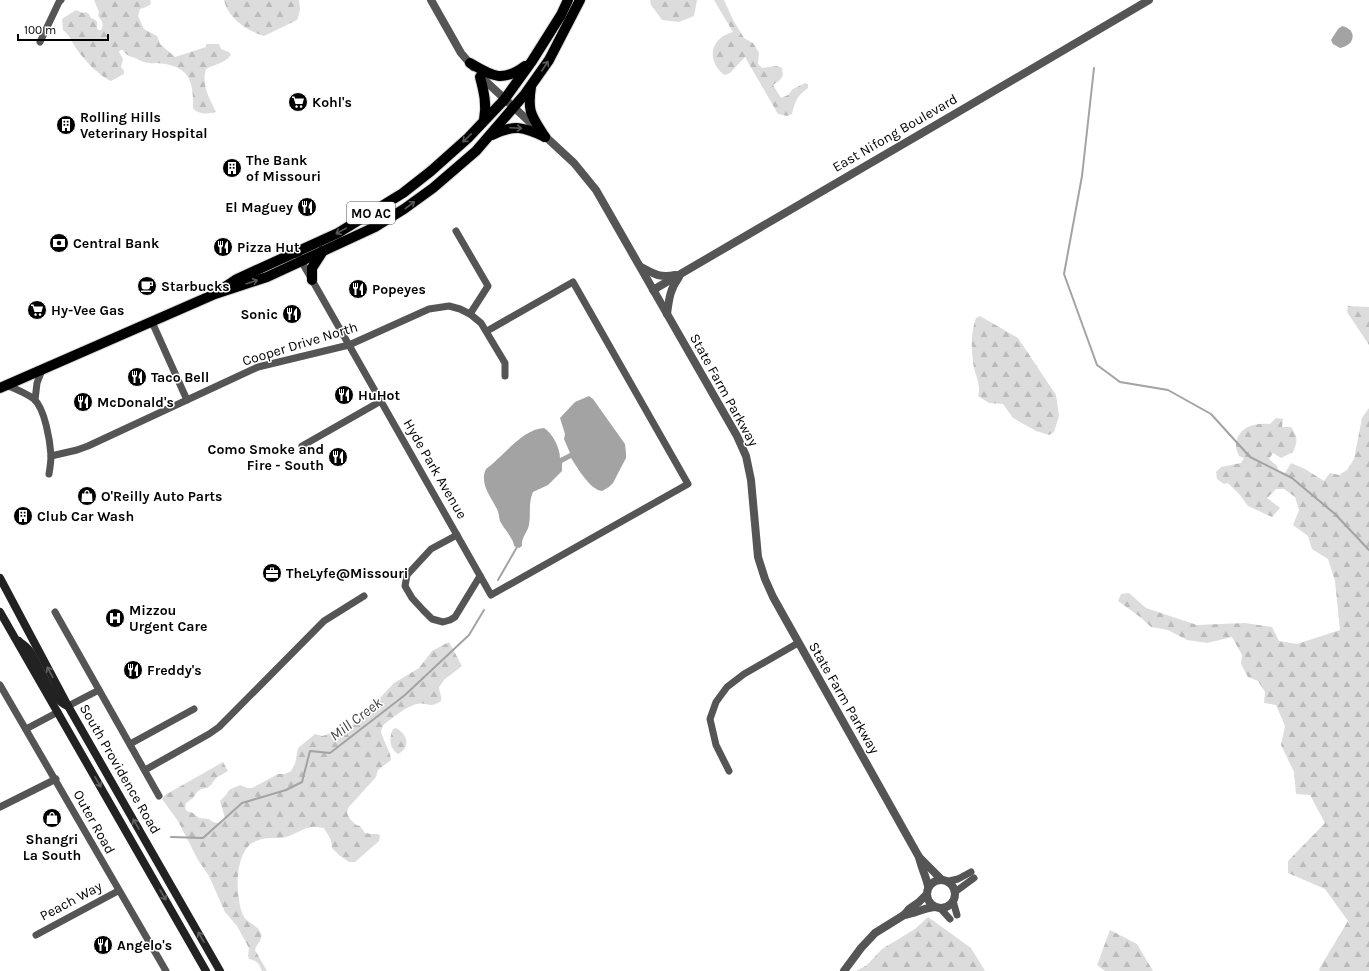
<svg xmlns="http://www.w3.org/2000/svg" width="1369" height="971" viewBox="0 0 1369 971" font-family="Karla,sans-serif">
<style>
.forest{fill:url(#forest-firs)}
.water{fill:#a3a3a3}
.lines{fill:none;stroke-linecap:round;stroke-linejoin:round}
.stream{stroke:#a3a3a3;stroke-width:2}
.primary-casing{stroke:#dbdbdb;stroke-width:12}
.minor{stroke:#555;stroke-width:7}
.tertiary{stroke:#555;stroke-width:8}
.secondary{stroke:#222;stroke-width:8}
.primary{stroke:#000;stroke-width:10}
.oneway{stroke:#595959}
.oneway2{stroke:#646464}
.labels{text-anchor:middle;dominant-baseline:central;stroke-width:3;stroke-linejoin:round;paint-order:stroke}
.shield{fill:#fff;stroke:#4c4c4c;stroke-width:1}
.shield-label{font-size:13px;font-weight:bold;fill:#000}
.poi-label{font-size:14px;font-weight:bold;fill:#000;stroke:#fff;text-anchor:start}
.street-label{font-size:14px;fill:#000;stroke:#fff}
.water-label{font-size:15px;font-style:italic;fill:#444;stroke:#fff}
</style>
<defs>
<pattern id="forest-firs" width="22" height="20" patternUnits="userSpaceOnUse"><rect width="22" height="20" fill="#dcdcdc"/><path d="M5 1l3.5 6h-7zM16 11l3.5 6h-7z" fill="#bbb"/></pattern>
</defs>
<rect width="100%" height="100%" fill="#fff"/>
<g class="forest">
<path d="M94,0H150L151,4L146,7L140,9L138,16L144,29L157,36L160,44L175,57L206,47V44H219L221,49L229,52L231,55C224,64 215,64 206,69C201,85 210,99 216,112C209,114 198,115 193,108C194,79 188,65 156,63C154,63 152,64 150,63C144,63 140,60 135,58C129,56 127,56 123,50H120L119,52L123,59L121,67L124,71V74L111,81C99,76 81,57 74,45C70,38 70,36 63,30L62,19L76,10L83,13L85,12L89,14L91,18C101,22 95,23 98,30H101C104,24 103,22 98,16L99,12Z"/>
<path d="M224,0H299L300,10L297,20L264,36C247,31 228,18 224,0Z"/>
<polygon points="650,0 697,0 694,16 679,22 662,20 651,5"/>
<path d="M714,0H724L733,20L744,38L753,43L759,53L758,64L762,68L777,66L782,68L783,75L780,80L773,85L781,98L788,95L793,89L805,83L808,84V88C797,96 795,101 792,114L787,116L778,114L745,57L730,73L724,75C706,60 710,38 733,32Z"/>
<polygon points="1348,306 1369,307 1369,345 1347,312"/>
<path d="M980,316L1018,338L1056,395L1059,416L1054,432L1049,435L1036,431L1013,418L1003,404L989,403L978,396C982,385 974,374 973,362C971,347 971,332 976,318Z"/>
<path d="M1369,408V971H1320L1319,969L1348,921L1325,889L1288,873V861L1325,823L1310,795L1296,794L1294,772L1281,745L1285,726L1276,705L1264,703L1265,692L1258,681L1248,677L1241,664L1242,655L1232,637L1207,643L1187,640L1168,630L1151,627L1140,617L1118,601L1121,594L1129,593L1146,608L1197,625L1245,623L1272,627L1279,641L1297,644L1340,630L1335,581L1328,559L1312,549L1308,536L1293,525L1299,510L1295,497L1284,489H1276L1267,498L1280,508L1272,517L1248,506L1240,495L1228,483L1224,484L1217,479L1216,472L1221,467L1241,463L1244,458L1239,456C1238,452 1235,448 1236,444C1239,426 1255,423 1270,424L1276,418L1283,419L1282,427H1291C1298,437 1298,441 1293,452L1281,458L1273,453L1269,459L1277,466L1278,471L1285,473L1291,463L1305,469L1324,481L1330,473L1339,475L1347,470L1354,459L1362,418Z"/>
<path d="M449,642L462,666L445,679L439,687C439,692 442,695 441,701C430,709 428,702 417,704C409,705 388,720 383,726C382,728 381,730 381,732C383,740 391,753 391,760L378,770L376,777L348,808L347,813L350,819L356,825L360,826L365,833L371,834H378L380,836L379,841L355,862H349L339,855L332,848L331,840L324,828C320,828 316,826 312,827C301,828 293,837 281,838C271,838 263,837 254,842C234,852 235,897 243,915C247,924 258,924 261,934C263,940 256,944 255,950L267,971H262C259,964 258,961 249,959L248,956L249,948L237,926L225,912L209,876L198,860L178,821L162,799L165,795L223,762L228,771L216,778L211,785L207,788L201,789L197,792L193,798L186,803L185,808L187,811L193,813L199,818L209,819C213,823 218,824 223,822L225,818L220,801L226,795L229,790L240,785L247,788H252L278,774H285L291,771L295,764L298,748L315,734L322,736L326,735L341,727H347L352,725L361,718L394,683L419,668L432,651Z"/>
<path d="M396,728C408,735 411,747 398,754C389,749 389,737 393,729Z"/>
<polygon points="928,917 971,948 985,971 856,971 867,965 882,949 915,929"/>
<polygon points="1110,930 1137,944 1153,971 1105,971 1097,965"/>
</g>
<g class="water">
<path d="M1342,26C1357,29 1356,45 1340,48L1333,44L1331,40L1338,29Z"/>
<path d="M589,396L593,399L625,444L626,453V458L613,483L609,487L602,491C590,490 577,467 571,458L562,463V471L548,485L533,492C528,503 531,514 529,525C527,533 521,538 522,546L519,548L514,546C514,539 504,529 500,521C499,518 499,513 497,509C491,497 479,483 486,469C503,457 522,429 544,428C553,434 560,448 560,458L570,453L564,439L565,434L560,418L575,402Z"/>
</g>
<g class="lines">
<g class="stream">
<polyline points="1094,68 1082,176 1064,274 1097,365 1120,382 1168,390 1211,414 1250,457 1292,478 1335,514 1369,550"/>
<polyline points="498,580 517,547"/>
<polyline points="171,837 203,838 242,803 286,790 302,782 310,751 330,753 405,695 469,635 484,610"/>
</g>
<defs>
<g id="primary">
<path d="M470,63C492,76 502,83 525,66"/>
<path d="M480,77C484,92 487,105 484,120"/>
<path d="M531,87C527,113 532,116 545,137"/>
<path d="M492,135C514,124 524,127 545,137"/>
<polyline points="312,280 312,268 323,251"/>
<polyline points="225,287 237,279 338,233 403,193 431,171 468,138 504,100 532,61 561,15 568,0"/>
<polyline points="0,388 215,294 267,277 375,227 404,209 433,188 476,151 525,94 549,60 580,0"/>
</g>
</defs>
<use href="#primary" class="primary-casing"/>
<g class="minor">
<polyline points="40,42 59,2 61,0"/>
<polyline points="456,231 488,286 470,314"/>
<polyline points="299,257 491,595 688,484 573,282 487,331"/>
<polyline points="152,322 187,400"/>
<path d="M6,385C16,389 26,393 34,399C45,409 50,441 51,455C51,461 50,468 49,474"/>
<polyline points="35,400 37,383 42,370"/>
<polyline points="302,446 381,401"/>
<polyline points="51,456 77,450 88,446 258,367 349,345 429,309 449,306 460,309 470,314 481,323 505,363 505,376"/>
<polyline points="457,535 431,549 407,575 405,586 412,598 423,610 432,619 443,622 450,620 455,617 480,576"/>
<polyline points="55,612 159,796"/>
<polyline points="0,685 166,971"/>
<polyline points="68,706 99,690"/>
<polyline points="26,729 58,712"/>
<polyline points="130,744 194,709"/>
<polyline points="145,770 209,734 219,727 324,621 364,596"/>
<polyline points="729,771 716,745 710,719 716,702 727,687 744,674 798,643"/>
<polyline points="0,807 56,779"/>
<polyline points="949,881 958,879 971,872"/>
<polyline points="955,892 974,878"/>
<polyline points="953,901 957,915"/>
<polyline points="940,908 950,919"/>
<polyline points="36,935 118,891"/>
</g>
<g class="tertiary">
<polyline points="431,0 461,53 473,67"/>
<polyline points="480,76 574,163 596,190 737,436 746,456 751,480 758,557 765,579 773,597 919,857 941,879"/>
<path d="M641,267C654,274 660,278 675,275"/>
<polyline points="653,290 953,115 1149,0"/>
<path d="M667,314C669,299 670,289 679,277"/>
<path d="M919,857C921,867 926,876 928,886"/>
<circle cx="941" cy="894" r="14"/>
<path d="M904,915C916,913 923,908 935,907"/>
<polyline points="844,971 861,948 875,933 904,915 909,909 919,902 926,895"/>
</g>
<g class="secondary">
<polyline points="0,578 68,706 220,971"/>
<polyline points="0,612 206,971"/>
<path d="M19,641C22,644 26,646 29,650C38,662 52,702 68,706"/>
</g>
<use href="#primary" class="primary"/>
</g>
<defs><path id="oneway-shaft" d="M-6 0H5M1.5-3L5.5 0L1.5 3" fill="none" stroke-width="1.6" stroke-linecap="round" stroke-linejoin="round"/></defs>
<g class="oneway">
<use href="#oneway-shaft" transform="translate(545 66) rotate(-57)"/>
<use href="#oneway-shaft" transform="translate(516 128) rotate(3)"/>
<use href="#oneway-shaft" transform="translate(467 138) rotate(136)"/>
<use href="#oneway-shaft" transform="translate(410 205) rotate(-37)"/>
<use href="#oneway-shaft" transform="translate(341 231) rotate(151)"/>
<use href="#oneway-shaft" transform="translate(252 282) rotate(-18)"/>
</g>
<g class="oneway2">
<use href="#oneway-shaft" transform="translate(50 672) rotate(-118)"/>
<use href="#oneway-shaft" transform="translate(98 782) rotate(60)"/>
<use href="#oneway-shaft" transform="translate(136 824) rotate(-120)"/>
<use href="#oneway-shaft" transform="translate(163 895) rotate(60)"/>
<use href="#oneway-shaft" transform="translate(201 937) rotate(-120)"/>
</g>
<defs>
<symbol id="supermarket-disc" viewBox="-11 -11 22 22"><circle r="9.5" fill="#000" stroke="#fff"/><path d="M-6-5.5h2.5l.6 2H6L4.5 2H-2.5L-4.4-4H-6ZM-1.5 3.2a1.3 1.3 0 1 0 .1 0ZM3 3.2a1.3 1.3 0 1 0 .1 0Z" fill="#fff"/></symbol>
<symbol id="building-disc" viewBox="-11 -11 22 22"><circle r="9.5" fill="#000" stroke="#fff"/><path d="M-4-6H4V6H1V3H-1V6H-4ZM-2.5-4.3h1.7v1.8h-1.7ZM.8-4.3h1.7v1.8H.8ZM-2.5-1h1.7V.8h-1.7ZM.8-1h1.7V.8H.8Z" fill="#fff"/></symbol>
<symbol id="restaurant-disc" viewBox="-11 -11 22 22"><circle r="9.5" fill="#000" stroke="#fff"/><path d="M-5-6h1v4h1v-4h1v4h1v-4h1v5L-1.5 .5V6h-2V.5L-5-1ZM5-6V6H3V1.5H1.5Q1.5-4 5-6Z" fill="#fff"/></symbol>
<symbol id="bank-disc" viewBox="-11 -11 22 22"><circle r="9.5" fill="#000" stroke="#fff"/><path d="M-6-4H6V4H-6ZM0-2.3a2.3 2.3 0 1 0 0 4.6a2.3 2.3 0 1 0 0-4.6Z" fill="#fff"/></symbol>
<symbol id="cafe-disc" viewBox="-11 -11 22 22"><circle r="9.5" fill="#000" stroke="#fff"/><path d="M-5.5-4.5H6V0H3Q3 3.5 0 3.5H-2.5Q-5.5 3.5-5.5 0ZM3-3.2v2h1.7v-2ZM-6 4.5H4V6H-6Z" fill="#fff"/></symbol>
<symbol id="shop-disc" viewBox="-11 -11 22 22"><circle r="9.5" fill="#000" stroke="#fff"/><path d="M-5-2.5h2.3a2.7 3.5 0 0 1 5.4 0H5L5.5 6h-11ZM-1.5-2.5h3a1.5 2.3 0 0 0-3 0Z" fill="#fff"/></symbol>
<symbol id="office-disc" viewBox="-11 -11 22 22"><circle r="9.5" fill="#000" stroke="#fff"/><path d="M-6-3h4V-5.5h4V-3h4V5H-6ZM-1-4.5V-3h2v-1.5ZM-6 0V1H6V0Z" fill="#fff"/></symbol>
<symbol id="hospital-disc" viewBox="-11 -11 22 22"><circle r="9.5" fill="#000" stroke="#fff"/><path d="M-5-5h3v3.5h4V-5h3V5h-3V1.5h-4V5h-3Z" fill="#fff"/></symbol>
</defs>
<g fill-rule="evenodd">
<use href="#supermarket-disc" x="287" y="91" width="22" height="22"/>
<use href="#building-disc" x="55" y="114" width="22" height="22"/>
<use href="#building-disc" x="221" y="157" width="22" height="22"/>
<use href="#restaurant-disc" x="296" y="196" width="22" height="22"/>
<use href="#bank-disc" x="48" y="232" width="22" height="22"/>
<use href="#restaurant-disc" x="212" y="236" width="22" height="22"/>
<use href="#cafe-disc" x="136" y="275" width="22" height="22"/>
<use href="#restaurant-disc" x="347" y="278" width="22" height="22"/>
<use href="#supermarket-disc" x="26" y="299" width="22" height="22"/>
<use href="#restaurant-disc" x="281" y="303" width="22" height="22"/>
<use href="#restaurant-disc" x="126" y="366" width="22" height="22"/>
<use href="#restaurant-disc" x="333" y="384" width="22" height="22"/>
<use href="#restaurant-disc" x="72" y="391" width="22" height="22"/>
<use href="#restaurant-disc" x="327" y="446" width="22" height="22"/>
<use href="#shop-disc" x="76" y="485" width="22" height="22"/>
<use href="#building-disc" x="12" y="505" width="22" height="22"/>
<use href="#office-disc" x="261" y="562" width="22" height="22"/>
<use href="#hospital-disc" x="104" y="607" width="22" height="22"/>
<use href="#restaurant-disc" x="122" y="659" width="22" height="22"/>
<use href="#shop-disc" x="41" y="807" width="22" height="22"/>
<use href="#restaurant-disc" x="92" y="934" width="22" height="22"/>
</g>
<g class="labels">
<rect class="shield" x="347" y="202" width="48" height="22" rx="3"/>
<g class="shield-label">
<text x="371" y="213">MO AC</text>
</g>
<g class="poi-label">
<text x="312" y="102">Kohl's</text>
<text x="80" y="117">Rolling Hills<tspan x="80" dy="16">Veterinary Hospital</tspan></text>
<text x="246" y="160">The Bank<tspan x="246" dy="16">of Missouri</tspan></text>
<text x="293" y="207" text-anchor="end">El Maguey</text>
<text x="73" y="243">Central Bank</text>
<text x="237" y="247">Pizza Hut</text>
<text x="161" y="286">Starbucks</text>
<text x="372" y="289">Popeyes</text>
<text x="51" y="310">Hy-Vee Gas</text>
<text x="278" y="314" text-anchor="end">Sonic</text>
<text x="151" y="377">Taco Bell</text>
<text x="358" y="395">HuHot</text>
<text x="97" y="402">McDonald's</text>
<text x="324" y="449" text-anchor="end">Como Smoke and<tspan x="324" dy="16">Fire - South</tspan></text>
<text x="101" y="496">O'Reilly Auto Parts</text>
<text x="37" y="516">Club Car Wash</text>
<text x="286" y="573">TheLyfe@Missouri</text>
<text x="129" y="610">Mizzou<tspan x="129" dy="16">Urgent Care</tspan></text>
<text x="147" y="670">Freddy's</text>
<text x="52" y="839" text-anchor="middle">Shangri<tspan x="52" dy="16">La South</tspan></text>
<text x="117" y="945">Angelo's</text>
</g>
<g class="street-label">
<text transform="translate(895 133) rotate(-30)">East Nifong Boulevard</text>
<text transform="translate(300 344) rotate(-17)">Cooper Drive North</text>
<text transform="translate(724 390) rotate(61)">State Farm Parkway</text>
<text transform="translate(435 469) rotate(60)">Hyde Park Avenue</text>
<text transform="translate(844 698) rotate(60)">State Farm Parkway</text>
<text transform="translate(120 769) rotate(60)">South Providence Road</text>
<text transform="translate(94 822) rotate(61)">Outer Road</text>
<text transform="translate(71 901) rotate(-28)">Peach Way</text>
</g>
<g class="water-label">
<text transform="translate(356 719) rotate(-37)">Mill Creek</text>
</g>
</g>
<path d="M18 34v6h90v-6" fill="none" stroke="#000000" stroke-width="2"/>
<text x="24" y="34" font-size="12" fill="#000000" stroke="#ffffff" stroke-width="3" paint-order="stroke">100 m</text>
</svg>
